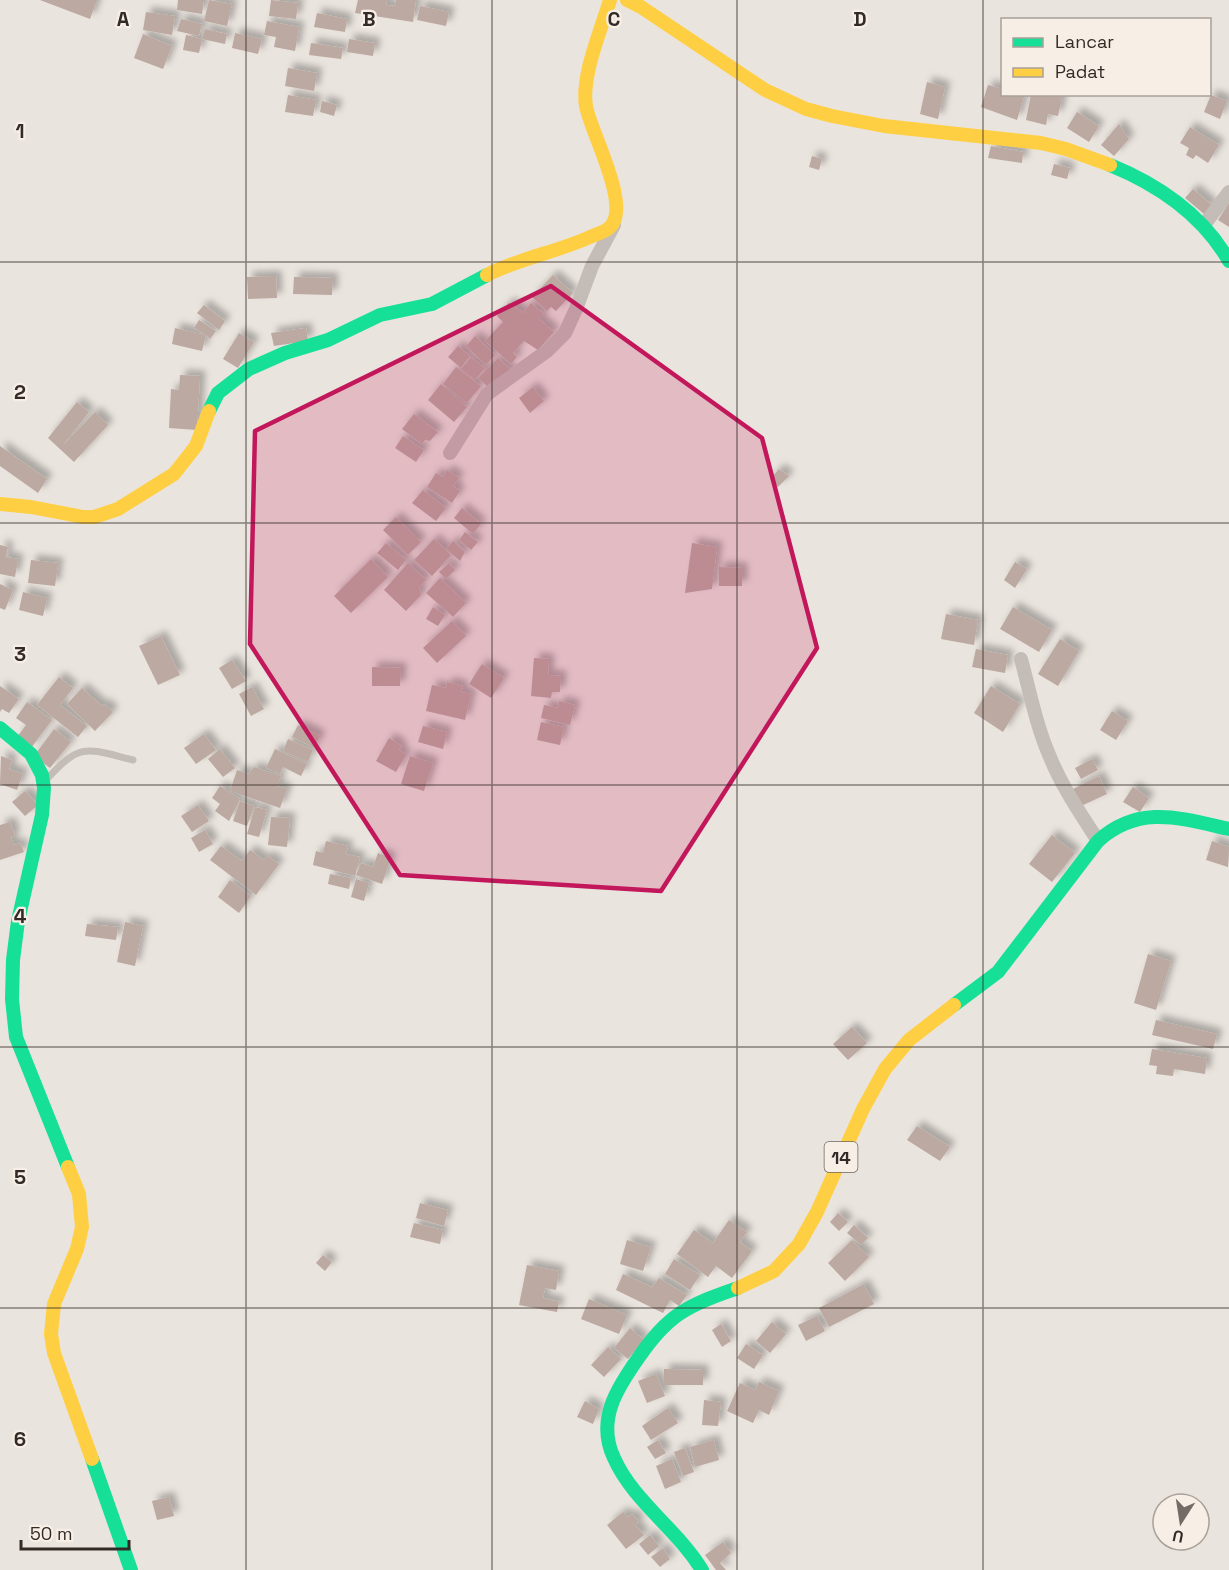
<svg xmlns="http://www.w3.org/2000/svg" width="1229" height="1570" viewBox="0 0 1229 1570" font-family="'Space Grotesk',sans-serif">
<style>
.building{fill:#bca9a1;filter:url(#shadow)}
.lines{fill:none;stroke-linecap:round;stroke-linejoin:round}
.lane{stroke:#c3bcb7;stroke-width:7}
.street{stroke:#c3bcb7;stroke-width:14}
.fast{stroke:#16e098;stroke-width:14}
.slow{stroke:#ffcf43;stroke-width:14}
.marked{fill:#c2185b;fill-opacity:0.2;stroke:#c2185b;stroke-width:4.5;stroke-linejoin:round}
.grid{fill:none;stroke:#322a26;stroke-width:1.5;stroke-opacity:0.55}
.labels{text-anchor:middle;dominant-baseline:central;stroke-width:4.5;stroke-linejoin:round;paint-order:stroke}
.shield{fill:#f7efe5;stroke:#6d655f;stroke-width:1.5}
.shield-label{font-size:18px;font-weight:bold;fill:#322a26}
.grid-label{font-size:20px;text-anchor:middle;font-weight:bold;fill:#322a26;stroke:#f7efe5;stroke-width:4.5;stroke-linejoin:round;paint-order:stroke}
</style>
<defs>
<filter id="shadow"><feDropShadow dx="5.5" dy="-5.5" stdDeviation="3" flood-color="#0004"/></filter>
</defs>
<rect width="100%" height="100%" fill="#eae4de"/>
<g class="building">
<polygon points="40,0 97,0 90,19"/>
<polygon points="178,0 204,0 202,14 177,10"/>
<polygon points="209,0 232,4 227,26 204,21"/>
<polygon points="271,0 298,3 296,19 269,16"/>
<polygon points="358,0 387,0 386,5 395,6 396,0 416,0 413,22 355,13"/>
<polygon points="420,6 449,12 446,26 417,20"/>
<polygon points="146,12 175,16 172,35 143,30"/>
<polygon points="317,13 347,19 345,32 314,27"/>
<polygon points="181,19 202,24 199,36 177,31"/>
<polygon points="267,21 299,27 295,51 274,47 276,37 264,35"/>
<polygon points="205,29 227,34 225,44 202,39"/>
<polygon points="235,33 262,39 258,54 232,48"/>
<polygon points="143,34 172,46 163,69 134,58"/>
<polygon points="186,35 202,39 199,53 183,50"/>
<polygon points="349,39 375,43 373,56 347,52"/>
<polygon points="311,43 343,48 341,59 309,55"/>
<polygon points="288,68 317,73 314,91 285,86"/>
<polygon points="927,82 945,87 938,119 920,114"/>
<polygon points="988,85 1002,89 1002,94 1025,94 1017,120 981,107"/>
<polygon points="1031,94 1062,97 1058,116 1048,114 1046,125 1026,120"/>
<polygon points="288,95 316,100 313,116 285,112"/>
<polygon points="1211,95 1227,101 1220,119 1204,112"/>
<polygon points="322,101 337,105 334,116 320,112"/>
<polygon points="1077,112 1099,126 1089,142 1067,128"/>
<polygon points="1119,124 1129,139 1114,156 1101,145"/>
<polygon points="1190,127 1219,145 1208,163 1196,155 1193,159 1186,155 1189,148 1180,143"/>
<polygon points="991,146 1023,152 1022,163 988,158"/>
<polygon points="812,156 822,159 819,170 809,167"/>
<polygon points="1054,164 1070,168 1067,179 1051,175"/>
<polygon points="1193,189 1212,205 1204,214 1185,198"/>
<polygon points="1229,203 1229,227 1218,220"/>
<polygon points="553,275 573,293 556,311 551,307 547,311 532,297"/>
<polygon points="276,276 277,298 248,299 247,277"/>
<polygon points="294,277 333,278 332,295 293,294"/>
<polygon points="509,302 523,313 531,303 544,314 539,319 554,332 538,350 524,341 513,353 517,357 511,364 485,341 503,322 497,316"/>
<polygon points="204,305 225,321 219,330 197,313"/>
<polygon points="199,320 216,331 210,339 206,335 202,351 172,344 175,328 206,335 194,328"/>
<polygon points="306,328 308,341 274,346 271,333"/>
<polygon points="239,333 254,342 238,368 223,359"/>
<polygon points="475,336 495,355 486,365 466,346"/>
<polygon points="458,346 470,356 461,368 448,357"/>
<polygon points="471,357 485,368 475,380 461,369"/>
<polygon points="498,358 512,371 492,391 478,378"/>
<polygon points="456,367 481,386 467,403 443,384"/>
<polygon points="180,375 200,376 197,430 169,428 171,389 179,390"/>
<polygon points="441,384 467,407 454,422 428,400"/>
<polygon points="533,387 544,401 530,413 519,398"/>
<polygon points="77,402 89,412 63,445 95,412 108,425 74,462 48,438"/>
<polygon points="414,414 438,432 430,441 425,440 422,444 402,429"/>
<polygon points="403,436 424,450 416,462 395,448"/>
<polygon points="0,446 47,479 38,493 0,466"/>
<polygon points="779,469 789,476 778,487 770,479"/>
<polygon points="447,470 459,478 453,486 460,491 452,503 427,487 436,473 443,477"/>
<polygon points="423,490 446,508 436,521 412,503"/>
<polygon points="462,508 481,524 473,534 454,518"/>
<polygon points="396,517 421,542 408,555 383,530"/>
<polygon points="465,532 478,542 471,550 459,540"/>
<polygon points="434,539 451,555 432,576 414,560"/>
<polygon points="453,541 465,552 460,561 446,549"/>
<polygon points="386,543 406,560 398,570 377,553"/>
<polygon points="692,543 717,547 712,589 685,593"/>
<polygon points="0,545 8,547 6,557 18,559 15,577 0,574"/>
<polygon points="371,559 388,577 351,613 334,596"/>
<polygon points="31,560 58,563 55,586 28,583"/>
<polygon points="1015,562 1027,569 1015,588 1004,580"/>
<polygon points="408,563 426,580 419,588 421,595 406,611 384,590"/>
<polygon points="449,563 455,570 446,579 439,572"/>
<polygon points="719,567 742,568 742,586 719,586"/>
<polygon points="440,578 466,603 453,617 426,593"/>
<polygon points="0,584 13,590 5,610 0,608"/>
<polygon points="23,592 47,598 43,616 19,610"/>
<polygon points="433,607 445,615 438,626 426,619"/>
<polygon points="1013,607 1052,630 1039,652 1000,629"/>
<polygon points="946,614 978,620 974,645 941,639"/>
<polygon points="452,621 466,636 437,663 423,648"/>
<polygon points="161,636 180,675 158,685 139,646"/>
<polygon points="1060,639 1079,651 1058,686 1038,674"/>
<polygon points="976,649 1008,655 1005,673 972,667"/>
<polygon points="534,658 549,659 548,675 561,676 560,692 552,692 551,698 531,696"/>
<polygon points="232,660 246,681 232,689 219,668"/>
<polygon points="482,664 504,678 491,698 469,684"/>
<polygon points="372,667 401,668 400,686 372,686"/>
<polygon points="59,677 73,688 60,705 87,726 78,737 37,705"/>
<polygon points="447,682 463,686 461,692 471,694 465,720 426,711 432,685 446,688"/>
<polygon points="0,686 19,699 9,713 2,709 0,712"/>
<polygon points="991,686 1020,704 1003,732 974,713"/>
<polygon points="252,687 264,709 251,716 239,694"/>
<polygon points="82,688 102,706 105,704 113,712 95,731 67,704"/>
<polygon points="559,701 575,705 570,725 541,718 544,705 558,708"/>
<polygon points="27,702 52,720 31,748 17,737 26,725 16,718"/>
<polygon points="1112,711 1128,721 1116,740 1100,730"/>
<polygon points="541,722 564,727 560,745 537,740"/>
<polygon points="298,725 320,736 314,748 292,737"/>
<polygon points="423,726 447,732 443,749 418,742"/>
<polygon points="54,729 71,742 50,768 34,756"/>
<polygon points="204,734 216,750 196,764 184,748"/>
<polygon points="389,738 402,746 399,750 406,755 396,772 376,761"/>
<polygon points="288,739 313,750 308,762 283,751"/>
<polygon points="220,749 235,768 223,777 208,759"/>
<polygon points="275,749 307,764 301,776 283,767 280,774 266,768"/>
<polygon points="1,756 12,760 9,769 23,774 17,790 0,784"/>
<polygon points="410,756 433,763 424,791 401,784"/>
<polygon points="1092,759 1098,770 1081,779 1075,768"/>
<polygon points="254,767 281,776 277,786 287,789 280,808 230,791 237,770 249,774"/>
<polygon points="1099,776 1107,794 1081,806 1073,789"/>
<polygon points="220,786 240,799 229,821 215,811 220,804 212,798"/>
<polygon points="1133,787 1149,798 1140,812 1123,802"/>
<polygon points="25,791 38,805 25,816 12,802"/>
<polygon points="240,801 254,806 247,826 233,821"/>
<polygon points="198,805 209,821 192,832 181,816"/>
<polygon points="255,807 267,810 259,837 247,834"/>
<polygon points="271,817 290,818 287,847 268,845"/>
<polygon points="10,822 15,836 11,838 14,845 20,843 24,852 0,860 0,825"/>
<polygon points="205,830 213,844 199,852 191,838"/>
<polygon points="1052,835 1075,853 1052,882 1029,864"/>
<polygon points="326,841 348,846 346,854 360,857 355,876 313,865 316,851 323,853"/>
<polygon points="1212,841 1229,847 1228,867 1206,860"/>
<polygon points="221,846 242,861 250,850 264,860 268,856 279,864 256,895 210,860"/>
<polygon points="378,853 391,858 382,884 356,875 361,863 373,867"/>
<polygon points="330,874 351,878 349,889 328,884"/>
<polygon points="356,879 369,883 364,901 351,897"/>
<polygon points="230,880 251,896 239,913 218,897"/>
<polygon points="125,922 143,926 135,966 117,962"/>
<polygon points="87,924 118,927 116,940 85,936"/>
<polygon points="1148,954 1171,961 1156,1010 1134,1003"/>
<polygon points="1156,1020 1217,1034 1213,1049 1152,1035"/>
<polygon points="852,1027 867,1043 848,1060 833,1044"/>
<polygon points="1152,1049 1207,1058 1205,1074 1174,1069 1173,1076 1156,1074 1157,1066 1149,1065"/>
<polygon points="917,1126 950,1147 940,1161 907,1140"/>
<polygon points="420,1203 448,1210 444,1226 416,1218"/>
<polygon points="838,1213 848,1222 839,1231 830,1222"/>
<polygon points="729,1220 747,1232 740,1242 752,1251 732,1278 716,1266 708,1277 677,1254 694,1230 713,1243"/>
<polygon points="414,1223 443,1230 440,1244 410,1237"/>
<polygon points="854,1225 868,1238 861,1245 847,1233"/>
<polygon points="627,1240 651,1247 643,1271 620,1264"/>
<polygon points="852,1240 869,1257 845,1281 828,1263"/>
<polygon points="323,1255 332,1262 325,1271 316,1263"/>
<polygon points="674,1259 700,1275 690,1290 665,1274"/>
<polygon points="527,1265 559,1271 556,1290 545,1288 543,1298 559,1302 557,1312 519,1305"/>
<polygon points="623,1274 652,1287 659,1278 687,1295 679,1306 670,1300 663,1313 616,1290"/>
<polygon points="864,1284 874,1304 829,1327 819,1308"/>
<polygon points="589,1299 627,1315 619,1334 581,1319"/>
<polygon points="817,1316 825,1331 806,1341 798,1325"/>
<polygon points="772,1322 786,1334 770,1353 756,1341"/>
<polygon points="721,1324 731,1341 722,1347 712,1330"/>
<polygon points="630,1328 644,1340 628,1359 614,1348"/>
<polygon points="746,1344 763,1355 754,1369 737,1358"/>
<polygon points="608,1347 621,1359 604,1377 591,1365"/>
<polygon points="664,1369 703,1370 703,1385 663,1385"/>
<polygon points="656,1374 665,1396 647,1403 638,1381"/>
<polygon points="759,1382 779,1391 769,1415 759,1410 753,1423 727,1411 740,1383 755,1390"/>
<polygon points="704,1400 721,1402 718,1426 702,1425"/>
<polygon points="585,1401 599,1409 593,1424 577,1417"/>
<polygon points="668,1408 678,1423 651,1440 642,1426"/>
<polygon points="658,1440 666,1453 655,1459 647,1447"/>
<polygon points="714,1440 719,1460 695,1467 690,1447"/>
<polygon points="685,1448 694,1472 683,1476 674,1452"/>
<polygon points="672,1459 681,1482 665,1489 656,1466"/>
<polygon points="169,1497 174,1516 157,1520 152,1501"/>
<polygon points="623,1512 628,1517 632,1514 639,1522 635,1525 644,1535 626,1549 607,1525"/>
<polygon points="650,1535 659,1546 648,1555 639,1544"/>
<polygon points="723,1542 731,1553 720,1563 726,1570 716,1570 705,1555"/>
<polygon points="663,1548 670,1559 660,1567 651,1557"/>
</g>
<g class="lines">
<path class="lane" d="M46,780C81,742 85,748 133,760"/>
<g class="street">
<polyline points="1204,225 1229,192"/>
<polyline points="450,453 487,394 547,351 565,333 576,309 592,266 614,225"/>
<path d="M1021,659C1030,692 1036,725 1050,757C1062,787 1081,814 1098,841"/>
</g>
<g class="fast">
<path d="M1110,165C1159,185 1202,214 1229,261"/>
<polyline points="209,411 218,393 249,369 285,353 328,340 380,315 432,304 487,275"/>
<polyline points="0,728 31,754 42,775 44,788 42,815 18,921 13,960 12,999 16,1037 68,1167"/>
<path d="M954,1005L998,972L1098,841C1139,804 1180,818 1229,829"/>
<polyline points="92,1459 131,1570"/>
<path d="M702,1570C678,1530 633,1501 614,1458C596,1420 617,1388 639,1357C650,1341 663,1325 679,1314C697,1302 718,1295 738,1288"/>
</g>
<g class="slow">
<polyline points="627,0 641,7 765,90 806,109 832,116 884,126 1041,143 1066,149 1110,165"/>
<path d="M487,275C520,258 557,252 590,237C596,234 606,232 610,227C632,206 590,131 586,106C581,76 601,30 610,0"/>
<polyline points="0,504 31,507 83,517 94,517 118,509 174,474 196,446 209,411"/>
<polyline points="68,1167 79,1194 82,1227 77,1249 54,1304 51,1334 54,1353 92,1459"/>
<polyline points="738,1288 774,1271 799,1244 817,1212 863,1109 885,1069 909,1040 954,1005"/>
</g>
</g>
<path class="marked" d="M551,286L762,438L817,648L661,891L400,875L250,644L255,431Z"/>
<path class="grid" d="M246,0V1570M492,0V1570M737,0V1570M983,0V1570M0,262H1229M0,523H1229M0,785H1229M0,1047H1229M0,1308H1229"/>
<g class="labels">
<rect class="shield" x="824.5" y="1142" width="33" height="30" rx="4.5"/>
<g class="shield-label">
<text x="841" y="1157">14</text>
</g>
</g>
<g class="grid-label">
<text x="123" y="26">A</text>
<text x="369" y="26">B</text>
<text x="614" y="26">C</text>
<text x="860" y="26">D</text>
<text x="20" y="138">1</text>
<text x="20" y="399">2</text>
<text x="20" y="661">3</text>
<text x="20" y="923">4</text>
<text x="20" y="1184">5</text>
<text x="20" y="1446">6</text>
</g>
<rect x="1001" y="18" width="210" height="78" fill="#f7efe5" stroke="#a8a099" stroke-width="1.5"/>
<rect x="1013" y="38" width="30" height="9" fill="#16e098" stroke="#a8a099" stroke-width="1.5"/>
<text x="1055" y="48" font-size="18" fill="#322a26">Lancar</text>
<rect x="1013" y="68" width="30" height="9" fill="#ffcf43" stroke="#a8a099" stroke-width="1.5"/>
<text x="1055" y="78" font-size="18" fill="#322a26">Padat</text>
<g transform="translate(1181 1522) rotate(192)"><circle r="28" fill="#f7efe5" stroke="#a8a099" stroke-width="1.5"/>
<path d="M0-4.5L10 22L0 15L-10 22Z" fill="#726b66"/>
<text y="-9" font-size="16" font-weight="bold" text-anchor="middle" fill="#322a26">U</text>
</g>
<path d="M21 1540v9h108v-9" fill="none" stroke="#322a26" stroke-width="3"/>
<text x="30" y="1540" font-size="18" fill="#322a26" stroke="#f7efe5" stroke-width="4.5" paint-order="stroke">50 m</text>
</svg>
